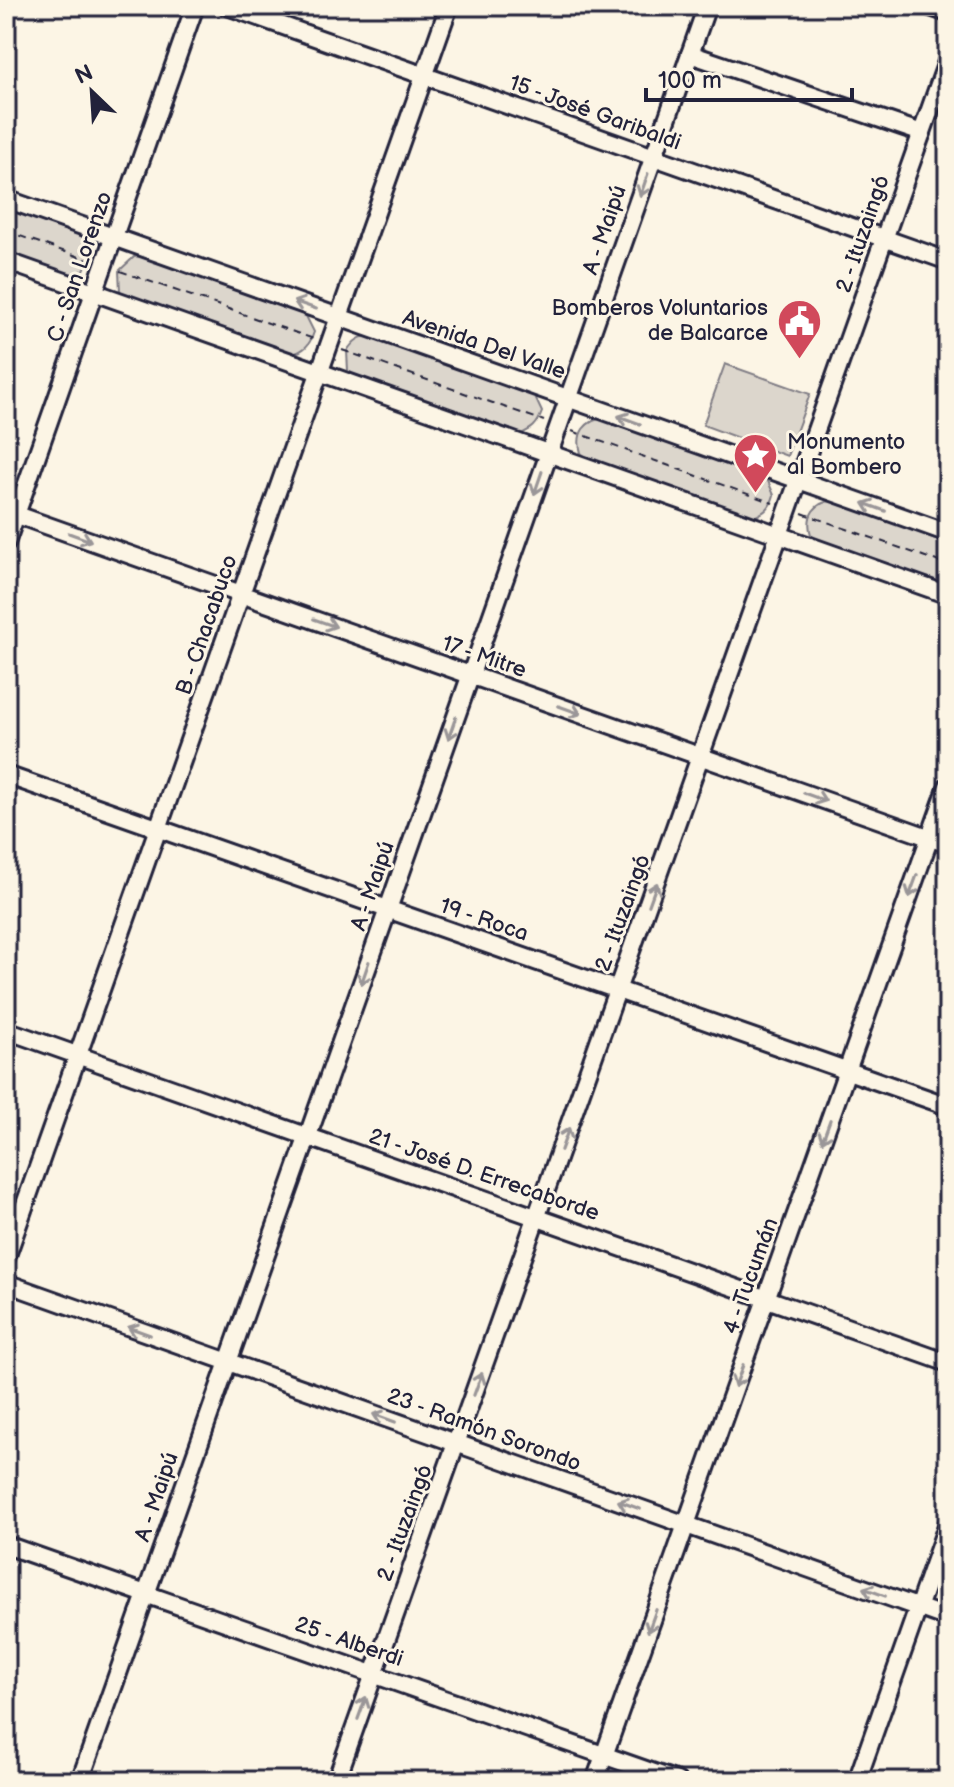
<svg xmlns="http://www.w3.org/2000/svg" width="954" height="1787" viewBox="0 0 954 1787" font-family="'Balsamiq Sans',sans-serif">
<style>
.green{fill:#dcd6cc;stroke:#7f7c84;stroke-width:2}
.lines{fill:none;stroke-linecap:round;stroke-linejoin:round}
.minor-casing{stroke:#22223b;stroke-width:22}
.path{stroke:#22223b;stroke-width:2;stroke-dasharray:8 6;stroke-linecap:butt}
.minor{stroke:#fcf5e5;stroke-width:16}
.oneway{stroke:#9a9698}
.labels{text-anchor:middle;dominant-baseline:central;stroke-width:6;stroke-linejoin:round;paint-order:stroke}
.street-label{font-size:22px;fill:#22223b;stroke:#fcf5e5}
.poi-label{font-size:22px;fill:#22223b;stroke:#fcf5e5;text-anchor:end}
</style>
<rect width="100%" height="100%" fill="#fcf5e5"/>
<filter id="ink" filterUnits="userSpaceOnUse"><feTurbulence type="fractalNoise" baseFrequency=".0125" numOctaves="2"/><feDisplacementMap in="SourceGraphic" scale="16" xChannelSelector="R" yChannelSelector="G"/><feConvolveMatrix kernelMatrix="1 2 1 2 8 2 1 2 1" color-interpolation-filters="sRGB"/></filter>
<g filter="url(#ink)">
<g class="green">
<polygon points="6,206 82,233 92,253 84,270 69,276 6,254"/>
<path d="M145,255L304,312L314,332C309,347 304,350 291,355L130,298L120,291L119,271L134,257Z"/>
<path d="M373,335L532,391L542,412C537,426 532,429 519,435L358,378L348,371L347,351C354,340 360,336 373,335Z"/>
<polygon points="725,364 810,394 787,456 703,425"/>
<path d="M605,418L765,474L774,495C770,509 765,512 752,518L591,461L581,453C575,433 585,420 605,418Z"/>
<path d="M835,500L948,540V588L821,543L811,535C805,515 815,502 835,500Z"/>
</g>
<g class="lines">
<defs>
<g id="minor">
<polyline points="227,6 948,261"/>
<polyline points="928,6 948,13"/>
<polyline points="690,54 922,133"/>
<polyline points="6,199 948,533"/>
<polyline points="6,261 948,595"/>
<polyline points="6,511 948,844"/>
<polyline points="6,543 195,6"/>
<polyline points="6,775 948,1106"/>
<polyline points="6,1030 948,1363"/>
<polyline points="6,1258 449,6"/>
<polyline points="6,1283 948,1618"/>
<polyline points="6,1545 677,1781"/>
<polyline points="80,1781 707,6"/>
<polyline points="336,1781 948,59"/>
<polyline points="595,1781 948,786"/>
<polyline points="857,1781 948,1523"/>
</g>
</defs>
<use href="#minor" class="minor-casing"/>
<g class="path">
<polyline points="6,231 91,261"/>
<polyline points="120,271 314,339"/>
<polyline points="342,350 544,421"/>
<polyline points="572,431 773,503"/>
<polyline points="802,513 948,565"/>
</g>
<use href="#minor" class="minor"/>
</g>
<defs><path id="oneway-shaft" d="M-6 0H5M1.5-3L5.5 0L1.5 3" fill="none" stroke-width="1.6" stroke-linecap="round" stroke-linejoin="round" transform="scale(2)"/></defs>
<g class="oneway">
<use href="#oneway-shaft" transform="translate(644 185) rotate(109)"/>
<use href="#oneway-shaft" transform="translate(305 305) rotate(-161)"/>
<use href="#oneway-shaft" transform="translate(629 420) rotate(-160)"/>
<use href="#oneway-shaft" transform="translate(538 483) rotate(109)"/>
<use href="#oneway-shaft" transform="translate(874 507) rotate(-160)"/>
<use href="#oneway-shaft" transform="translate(80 537) rotate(20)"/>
<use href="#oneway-shaft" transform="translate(325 623) rotate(19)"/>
<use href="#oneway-shaft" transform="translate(570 710) rotate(20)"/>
<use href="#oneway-shaft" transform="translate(452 728) rotate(109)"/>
<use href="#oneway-shaft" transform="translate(815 797) rotate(20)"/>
<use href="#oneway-shaft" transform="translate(913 886) rotate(110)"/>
<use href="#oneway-shaft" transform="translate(653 894) rotate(-70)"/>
<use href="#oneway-shaft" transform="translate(365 973) rotate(109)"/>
<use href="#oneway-shaft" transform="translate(826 1131) rotate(110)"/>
<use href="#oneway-shaft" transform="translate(565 1139) rotate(-70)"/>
<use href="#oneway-shaft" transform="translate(139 1331) rotate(-160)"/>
<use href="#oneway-shaft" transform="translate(739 1376) rotate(110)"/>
<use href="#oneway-shaft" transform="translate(478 1384) rotate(-70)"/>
<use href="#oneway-shaft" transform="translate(384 1418) rotate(-160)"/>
<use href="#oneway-shaft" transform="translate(629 1505) rotate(-160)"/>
<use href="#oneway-shaft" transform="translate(874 1592) rotate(-160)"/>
<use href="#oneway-shaft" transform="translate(652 1621) rotate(110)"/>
<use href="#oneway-shaft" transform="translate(362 1708) rotate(-70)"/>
</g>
</g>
<defs>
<symbol id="civic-pin" viewBox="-11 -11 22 30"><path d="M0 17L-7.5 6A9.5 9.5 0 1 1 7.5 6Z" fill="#d1495b" stroke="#fcf5e5"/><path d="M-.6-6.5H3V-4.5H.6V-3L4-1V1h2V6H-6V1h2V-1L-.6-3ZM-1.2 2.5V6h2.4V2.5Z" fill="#fff"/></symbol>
<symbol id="sight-pin" viewBox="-11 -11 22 30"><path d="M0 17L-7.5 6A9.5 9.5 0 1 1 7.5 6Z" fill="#d1495b" stroke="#fcf5e5"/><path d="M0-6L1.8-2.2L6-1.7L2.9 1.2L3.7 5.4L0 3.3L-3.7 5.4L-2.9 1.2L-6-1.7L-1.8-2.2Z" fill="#fff"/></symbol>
</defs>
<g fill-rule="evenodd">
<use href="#civic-pin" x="774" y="296" width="51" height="69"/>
<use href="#sight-pin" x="730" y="430" width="51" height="69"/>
</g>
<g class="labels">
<g class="street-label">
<text transform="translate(595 113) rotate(20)">15 - José Garibaldi</text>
<text transform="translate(605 230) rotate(-71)">A - Maipú</text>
<text transform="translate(863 234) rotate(-71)">2 - Ituzaingó</text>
<text transform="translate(80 267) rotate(-71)">C - San Lorenzo</text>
<text transform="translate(484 345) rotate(19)">Avenida Del Valle</text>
<text transform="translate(207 625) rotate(-71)">B - Chacabuco</text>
<text transform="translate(484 657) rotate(19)">17 - Mitre</text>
<text transform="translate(373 886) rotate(-71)">A - Maipú</text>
<text transform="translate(623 913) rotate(-70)">2 - Ituzaingó</text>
<text transform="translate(484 920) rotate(19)">19 - Roca</text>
<text transform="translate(484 1175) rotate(19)">21 - José D. Errecaborde</text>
<text transform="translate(751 1276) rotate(-70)">4 - Tucumán</text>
<text transform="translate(484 1430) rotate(20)">23 - Ramón Sorondo</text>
<text transform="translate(157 1497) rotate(-71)">A - Maipú</text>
<text transform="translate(405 1523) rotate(-70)">2 - Ituzaingó</text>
<text transform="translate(349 1642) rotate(19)">25 - Alberdi</text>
</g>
<g class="poi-label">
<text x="768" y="308">Bomberos Voluntarios<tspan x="768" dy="25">de Balcarce</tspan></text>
<text x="787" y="442" text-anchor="start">Monumento<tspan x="787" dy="25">al Bombero</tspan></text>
</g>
</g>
<rect width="954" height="1787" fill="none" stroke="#fcf5e5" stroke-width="32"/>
<rect x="16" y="16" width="922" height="1755" fill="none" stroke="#22223b" stroke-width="3" filter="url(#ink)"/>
<g transform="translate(92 92) rotate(335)" stroke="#fcf5e5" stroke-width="6" paint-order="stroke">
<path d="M0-6L14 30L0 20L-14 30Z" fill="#22223b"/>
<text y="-12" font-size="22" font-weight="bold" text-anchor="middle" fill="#22223b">N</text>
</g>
<path d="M646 88v12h206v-12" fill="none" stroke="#22223b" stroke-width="4"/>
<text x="658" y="88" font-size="24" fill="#22223b" stroke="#fcf5e5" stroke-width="6" paint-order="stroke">100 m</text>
</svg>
